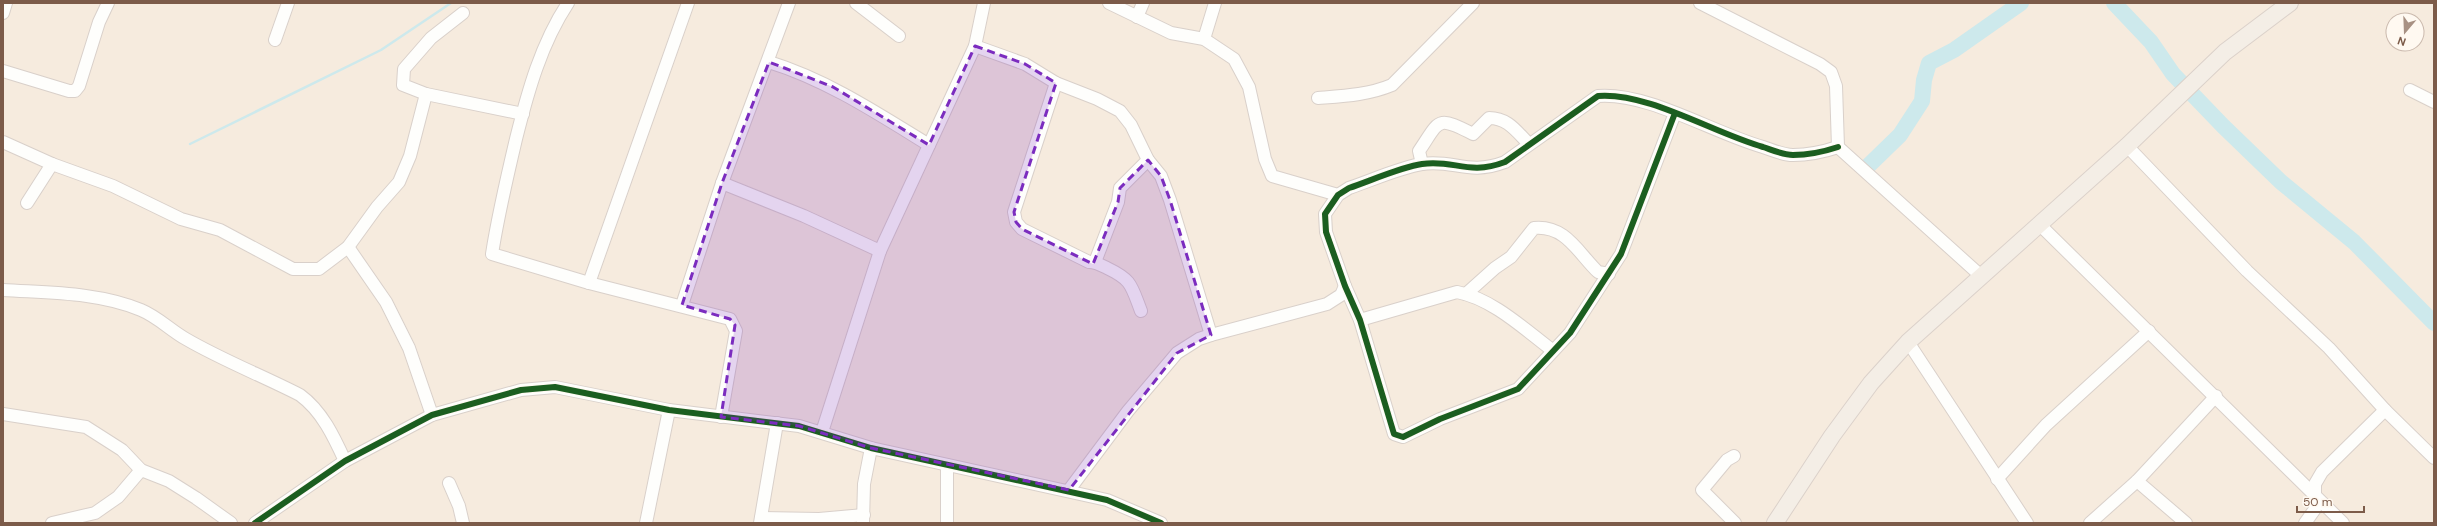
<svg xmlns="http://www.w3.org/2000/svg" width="2437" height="526" viewBox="0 0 2437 526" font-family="'DM Sans',sans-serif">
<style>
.residential{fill:#f6ebde;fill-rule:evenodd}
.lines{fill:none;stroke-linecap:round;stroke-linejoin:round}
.stream{stroke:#cde9ec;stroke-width:2.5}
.river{stroke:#cde9ec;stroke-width:16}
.minor-casing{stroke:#d9d0ca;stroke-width:14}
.major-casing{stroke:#dbd1ca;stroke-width:18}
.minor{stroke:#fefefc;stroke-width:12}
.major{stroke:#f4eee6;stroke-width:16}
.cycleway-casing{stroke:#fff9f1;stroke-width:8}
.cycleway{stroke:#1b5e20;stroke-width:6}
.marked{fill:#7b2cbf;fill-opacity:0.2;stroke:#7b2cbf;stroke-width:3;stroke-dasharray:8 5;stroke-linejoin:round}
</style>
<rect width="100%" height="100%" fill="#f9f5ee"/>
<path class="residential" d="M3,3H2434V523H3ZM2393,20H2417V44H2393Z"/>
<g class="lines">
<polyline class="stream" points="190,144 381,50 451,3"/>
<g class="river">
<polyline points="2114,3 2151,42 2173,74 2223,126 2281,182 2354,242 2434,323"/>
<polyline points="1865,169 1900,135 1922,101 1924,80 1929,63 1954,50 2021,3"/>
</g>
<defs>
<g id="minor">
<path d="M568,3C541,44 528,91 516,139C507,177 498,215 492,254L589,283L730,319L736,331L721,417"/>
<polyline points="856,3 899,36"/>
<polyline points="1109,3 1171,33 1204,39 1234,59 1249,87 1265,159 1272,176 1338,195"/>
<polyline points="1700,3 1820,64 1831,72 1836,86 1838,147 1980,275"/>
<polyline points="3,13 6,3"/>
<polyline points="463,13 431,38 404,69 403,85 426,94 523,114"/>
<polyline points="1137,17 1143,3"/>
<polyline points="1204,39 1215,3"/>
<polyline points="275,40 288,3"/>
<polyline points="975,46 1025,64 1056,83 1097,99 1120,111 1131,125 1148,160 1161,176 1170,200 1211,335"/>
<path d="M769,62C827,80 877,113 929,145"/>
<polyline points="3,71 69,91 75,91 79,86 99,22 108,3"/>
<path d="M1056,83L1014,212L1016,222L1022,229L1089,262C1096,262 1101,265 1107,268C1132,280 1131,285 1141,311"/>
<polyline points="2410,90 2434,102"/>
<path d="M1318,98C1344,96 1368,95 1392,85L1473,3"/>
<path d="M1675,113L1621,254L1570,333L1518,389L1440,419L1403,437L1394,434L1360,320L1345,286L1326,232L1325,214L1338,195L1349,188C1370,181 1401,167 1422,164C1454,159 1468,176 1505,162L1598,96C1648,92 1713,133 1763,147C1772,150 1783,155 1793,155C1808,155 1823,152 1838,147"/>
<polyline points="3,142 52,164 113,186 181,219 220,230 293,269 319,269 348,247 377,207 399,182 410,156 426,94"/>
<polyline points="2127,146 2247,271 2329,348 2385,410 2434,458"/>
<path d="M1422,164L1419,151C1440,120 1436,115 1473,134L1489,118C1508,118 1516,131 1529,144"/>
<polyline points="722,183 804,216 880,251"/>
<polyline points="27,203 52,164"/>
<polyline points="2040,225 2343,523"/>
<polyline points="348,247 386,302 409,348 432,415"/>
<polyline points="1095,262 1118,202 1120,188 1148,160"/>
<polyline points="589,283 688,3"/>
<path d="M3,290C48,293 98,292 141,310C158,317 170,330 186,339C222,360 263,376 300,395C322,411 334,437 345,461"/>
<path d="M1466,294L1495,268L1511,257L1534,228C1566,225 1578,253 1598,272L1609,274"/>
<polyline points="682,305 722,183 789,3"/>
<path d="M1360,320L1457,292C1493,299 1524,329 1552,350"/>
<polyline points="1908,342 2027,523"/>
<polyline points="3,414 86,427 122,450 141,470 169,481 196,498 231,523"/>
<polyline points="822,432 880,251 975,46 984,3"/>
<polyline points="1734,456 1727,460 1702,490 1735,523"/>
<polyline points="947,465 947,523"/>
<polyline points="1997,479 2046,425 2149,331"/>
<polyline points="2137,481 2186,523"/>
<polyline points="449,483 459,506 463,523"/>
<polyline points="1069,490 1128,411 1177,353 1199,339 1211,335 1327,304 1341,295 1345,286"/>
<polyline points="761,518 819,519 864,515"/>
<polyline points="863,522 864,484 871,448"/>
<polyline points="52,523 95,513 118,497 141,470"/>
<polyline points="255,523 345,461 432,415 521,390 555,387 669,410 799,426 871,448 1107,500 1161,523"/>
<polyline points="646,523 669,410"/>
<polyline points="760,523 777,423"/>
<polyline points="2090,523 2137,481 2216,396"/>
<polyline points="2305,523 2315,509 2315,484 2322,472 2385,410"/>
</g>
<polyline id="major" points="1775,523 1832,436 1871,383 1908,342 2127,146 2225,52 2290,3"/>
</defs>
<use href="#minor" class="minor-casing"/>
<use href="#major" class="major-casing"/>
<use href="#minor" class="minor"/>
<use href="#major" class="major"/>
<defs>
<g id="cycleway">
<path d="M1675,113L1621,254L1570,333L1518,389L1440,419L1403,437L1394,434L1360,320L1345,286L1326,232L1325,214L1338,195L1349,188C1370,181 1401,167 1422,164C1454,159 1468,176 1505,162L1598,96C1648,92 1713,133 1763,147C1772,150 1783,155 1793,155C1808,155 1823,152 1838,147"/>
<polyline points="255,523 345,461 432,415 521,390 555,387 669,410 799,426 871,448 1107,500 1161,523"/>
</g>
</defs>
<use href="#cycleway" class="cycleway-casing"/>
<use href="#cycleway" class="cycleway"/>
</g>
<path class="marked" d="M975,46L1025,64L1056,83L1014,212L1016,222L1022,229L1093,264L1118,202L1120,188L1148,160L1161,176L1170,200L1211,335L1177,353L1069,490L871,448L799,426L721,417L735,325L730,319L682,305L722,183L769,62L833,87L929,145Z"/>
<rect width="2437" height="526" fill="none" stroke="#7c5b49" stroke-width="8"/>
<g transform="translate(2405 32) rotate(199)"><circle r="19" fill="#fff9f1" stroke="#cbbaae"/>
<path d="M0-3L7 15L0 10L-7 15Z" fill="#a89183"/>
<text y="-6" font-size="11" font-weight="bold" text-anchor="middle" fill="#7c5b49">N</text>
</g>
<path d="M2297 506v6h67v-6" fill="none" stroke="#7c5b49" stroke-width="2"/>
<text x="2303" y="506" font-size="12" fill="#7c5b49" stroke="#fff9f1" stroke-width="3" paint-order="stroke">50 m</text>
</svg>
